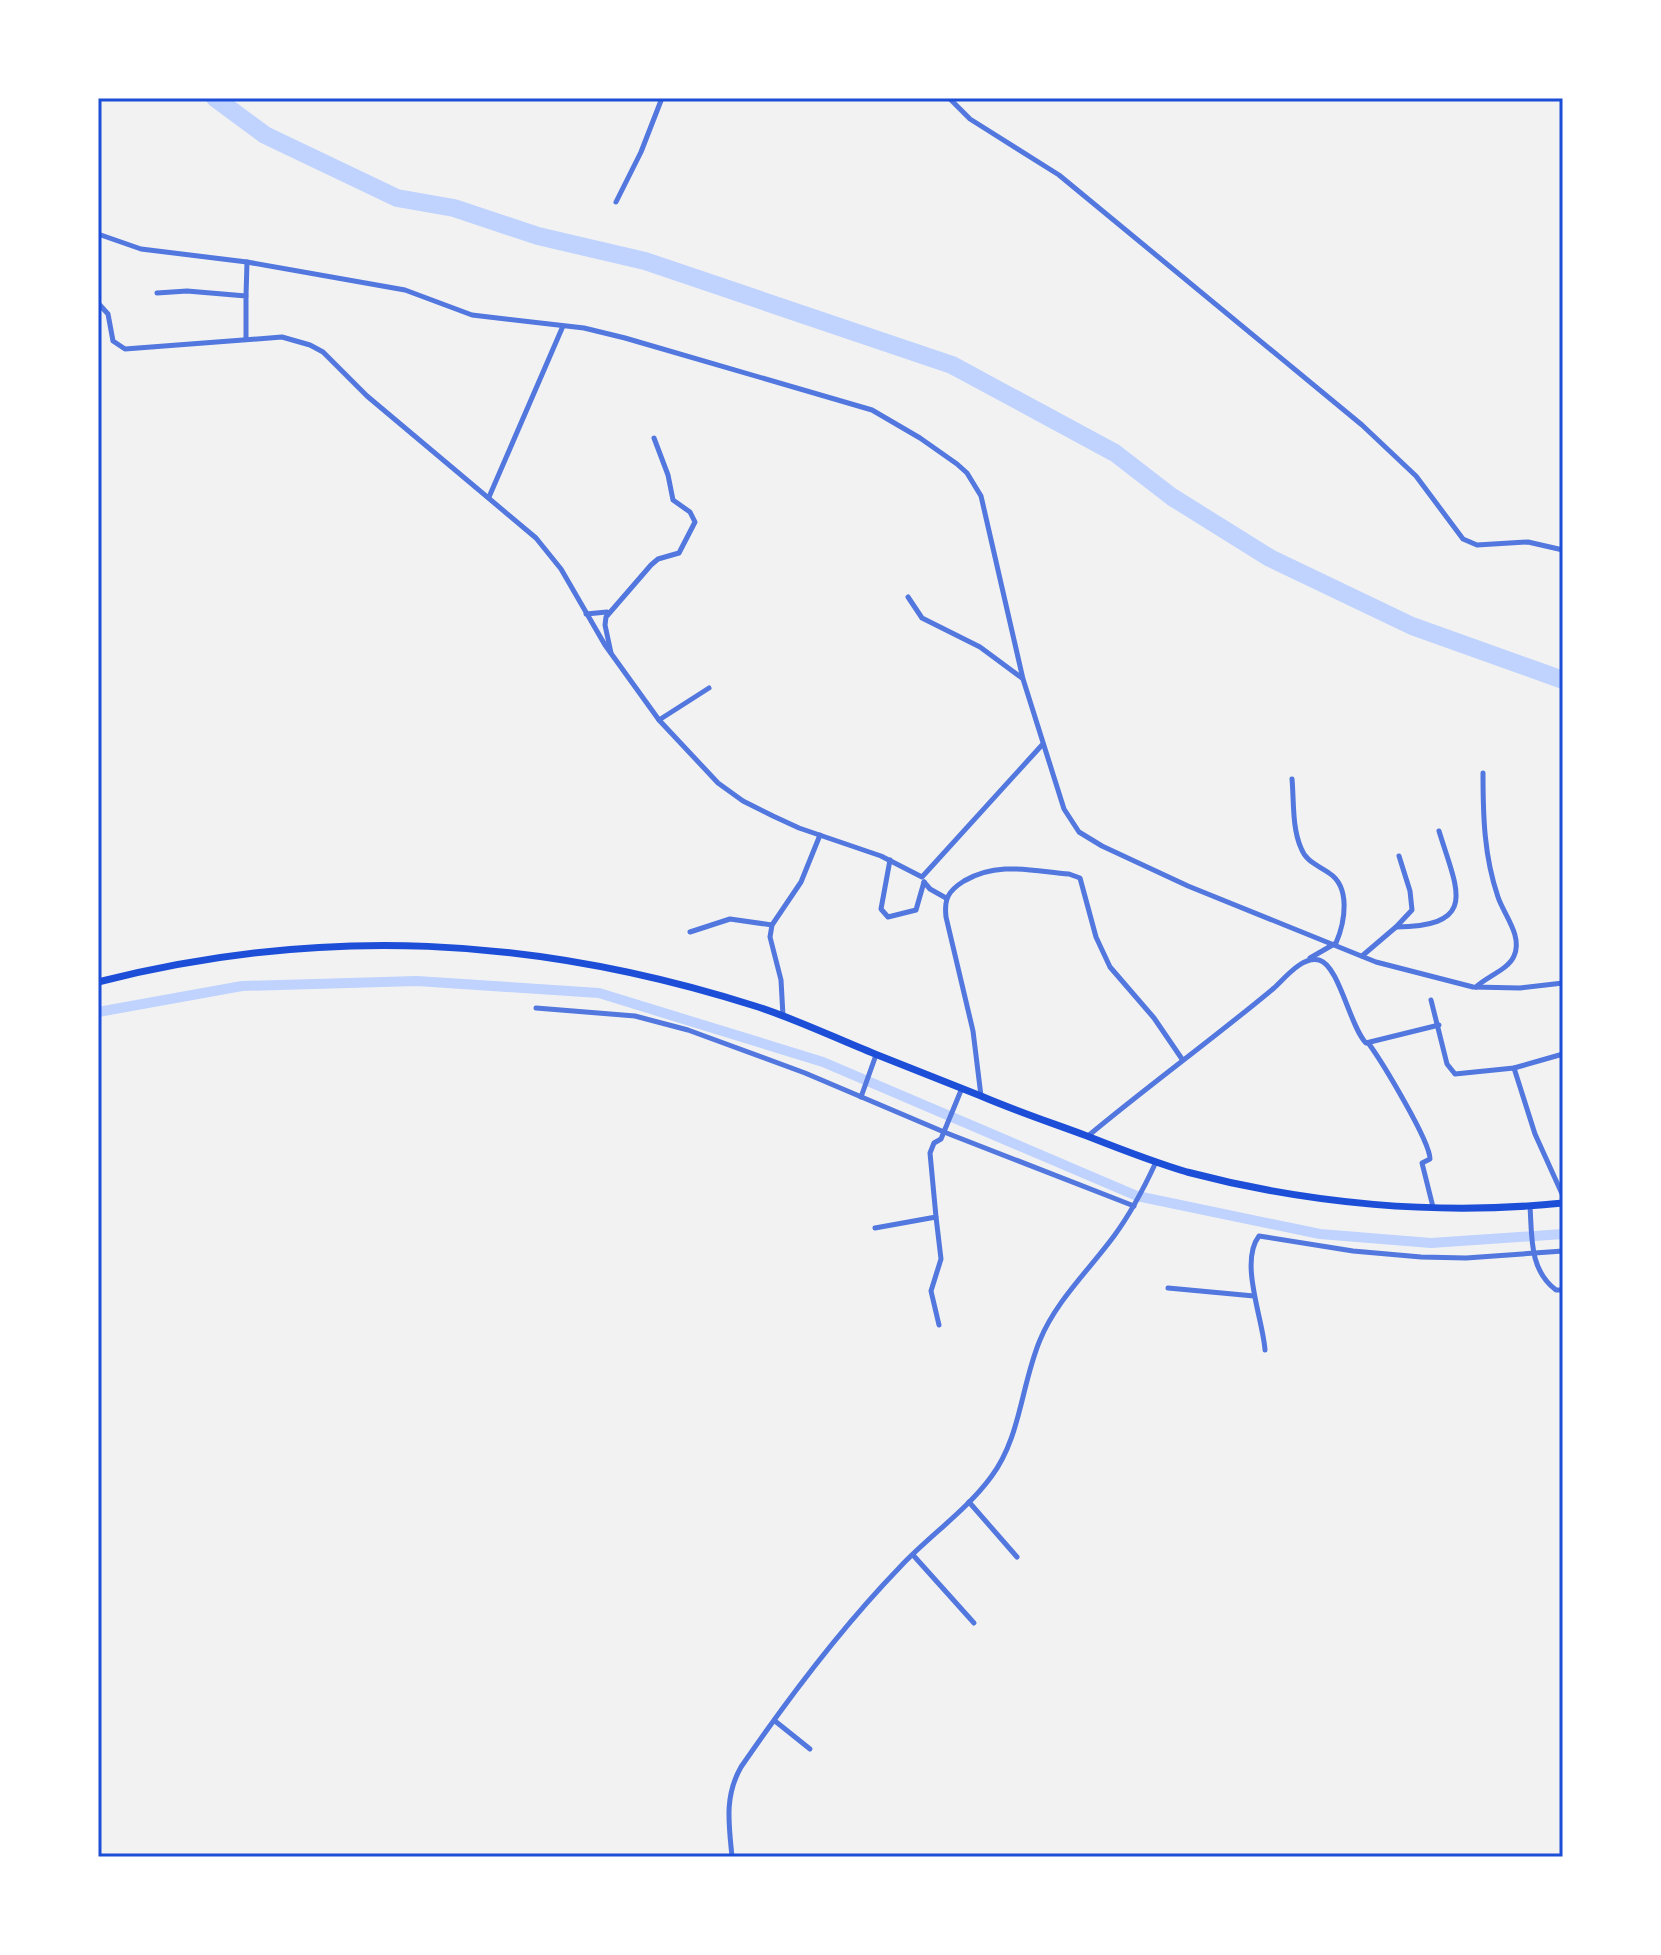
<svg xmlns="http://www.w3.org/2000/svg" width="1661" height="1955" viewBox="0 0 1661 1955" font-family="Inter,sans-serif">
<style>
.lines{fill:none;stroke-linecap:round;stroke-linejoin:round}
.canal{stroke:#bfd3fe;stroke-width:10}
.river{stroke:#bfd3fe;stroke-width:18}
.minor{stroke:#5277de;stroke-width:5}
.primary{stroke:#1d4ed8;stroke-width:7}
.neatline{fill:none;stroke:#1d4ed8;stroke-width:3}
</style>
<rect width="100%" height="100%" fill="#f2f2f2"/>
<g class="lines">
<polyline class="canal" points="98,1012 242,986 417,981 599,993 823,1062 1137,1196 1320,1234 1431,1243 1563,1234"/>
<polyline class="river" points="215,98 265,135 397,198 454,208 538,236 645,261 952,365 1115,453 1172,497 1270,558 1412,626 1563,680"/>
<g class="minor">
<polyline points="949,98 970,119 1059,175 1362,425 1416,476 1463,539 1477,545 1528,542 1563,550"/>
<polyline points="616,202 641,152 662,98"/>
<polyline points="98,234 141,249 247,262 405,290 472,315 584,328 625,338 872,410 920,438 957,464 967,473 981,496 1023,679 1064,809 1079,832 1102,846 1188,886 1376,962 1473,987 1520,988 1563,983"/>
<polyline points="157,293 187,291 246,296 246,338"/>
<polyline points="246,296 247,262"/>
<polyline points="98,303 108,314 113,341 125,349 282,337 310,345 323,352 367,396 536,538 561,569 605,645 659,720 718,783 743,801 773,816 799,828 881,856 922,877 1042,745"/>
<polyline points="489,497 563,326"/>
<polyline points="908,597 922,618 980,647 1022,678"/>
<polyline points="586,614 607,612"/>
<polyline points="611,653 605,625 606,617 651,565 658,559 679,553 695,522 690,512 673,500 668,475 654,438"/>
<polyline points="659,720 709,688"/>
<path d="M1292,779C1294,801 1292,828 1301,848C1306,862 1318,865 1329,873C1351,887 1345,922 1336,943L1310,958"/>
<polyline points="890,860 881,909 888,917 916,910 924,882"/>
<polyline points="924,882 930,889 946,898"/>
<path d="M1396,927C1480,926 1457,890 1439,831"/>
<polyline points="690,932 730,919 772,925"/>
<polyline points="1362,956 1396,927 1412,910 1410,891 1399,856"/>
<path d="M1476,987C1487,976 1508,970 1514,956C1523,936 1504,915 1498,897C1484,856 1483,816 1483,773"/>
<polyline points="1431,1000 1447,1064 1455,1074 1514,1068 1563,1054"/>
<polyline points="536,1008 635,1016 688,1030 805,1073 944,1132 1134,1206"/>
<polyline points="783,1016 781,980 770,937 772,925 801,882 820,835"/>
<path d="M1369,1044C1382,1062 1430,1141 1430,1159L1422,1163L1433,1207"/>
<polyline points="1514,1068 1535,1134 1563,1196"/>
<path d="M981,1096L973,1031L946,917C944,899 948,891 964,881C998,861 1032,871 1069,874L1080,878L1096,937L1110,967L1154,1018L1182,1059"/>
<polyline points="861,1097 876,1055"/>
<path d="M1088,1136C1149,1085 1213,1039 1274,988C1285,978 1302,956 1319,960C1339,965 1350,1027 1366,1043L1439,1025"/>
<path d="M1530,1206C1532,1236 1529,1270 1556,1290H1563"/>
<polyline points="936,1217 941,1259 931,1291 939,1325"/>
<polyline points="875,1228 936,1217 930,1153 934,1143 941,1139 962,1088"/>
<polyline points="1168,1288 1254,1296"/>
<path d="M1265,1350C1263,1319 1239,1262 1259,1236L1353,1251L1421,1257L1466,1258L1563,1251"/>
<polyline points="969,1502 1017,1557"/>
<polyline points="913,1555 974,1623"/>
<polyline points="775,1721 810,1749"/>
<path d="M732,1857C729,1824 724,1797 741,1767C789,1697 841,1628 900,1567C929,1536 966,1511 991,1477C1021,1437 1021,1385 1040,1340C1056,1301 1089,1270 1114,1236C1131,1213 1144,1188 1156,1162"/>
</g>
<path class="primary" d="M98,982C322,925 535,936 755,1006C796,1019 835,1038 875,1054C910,1068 946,1082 981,1096C1016,1111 1052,1123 1087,1136C1120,1149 1153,1162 1187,1172C1308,1204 1438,1216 1563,1203"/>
</g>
<rect width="1661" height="1955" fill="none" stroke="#ffffff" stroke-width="200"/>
<rect x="100" y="100" width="1461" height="1755" class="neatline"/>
</svg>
